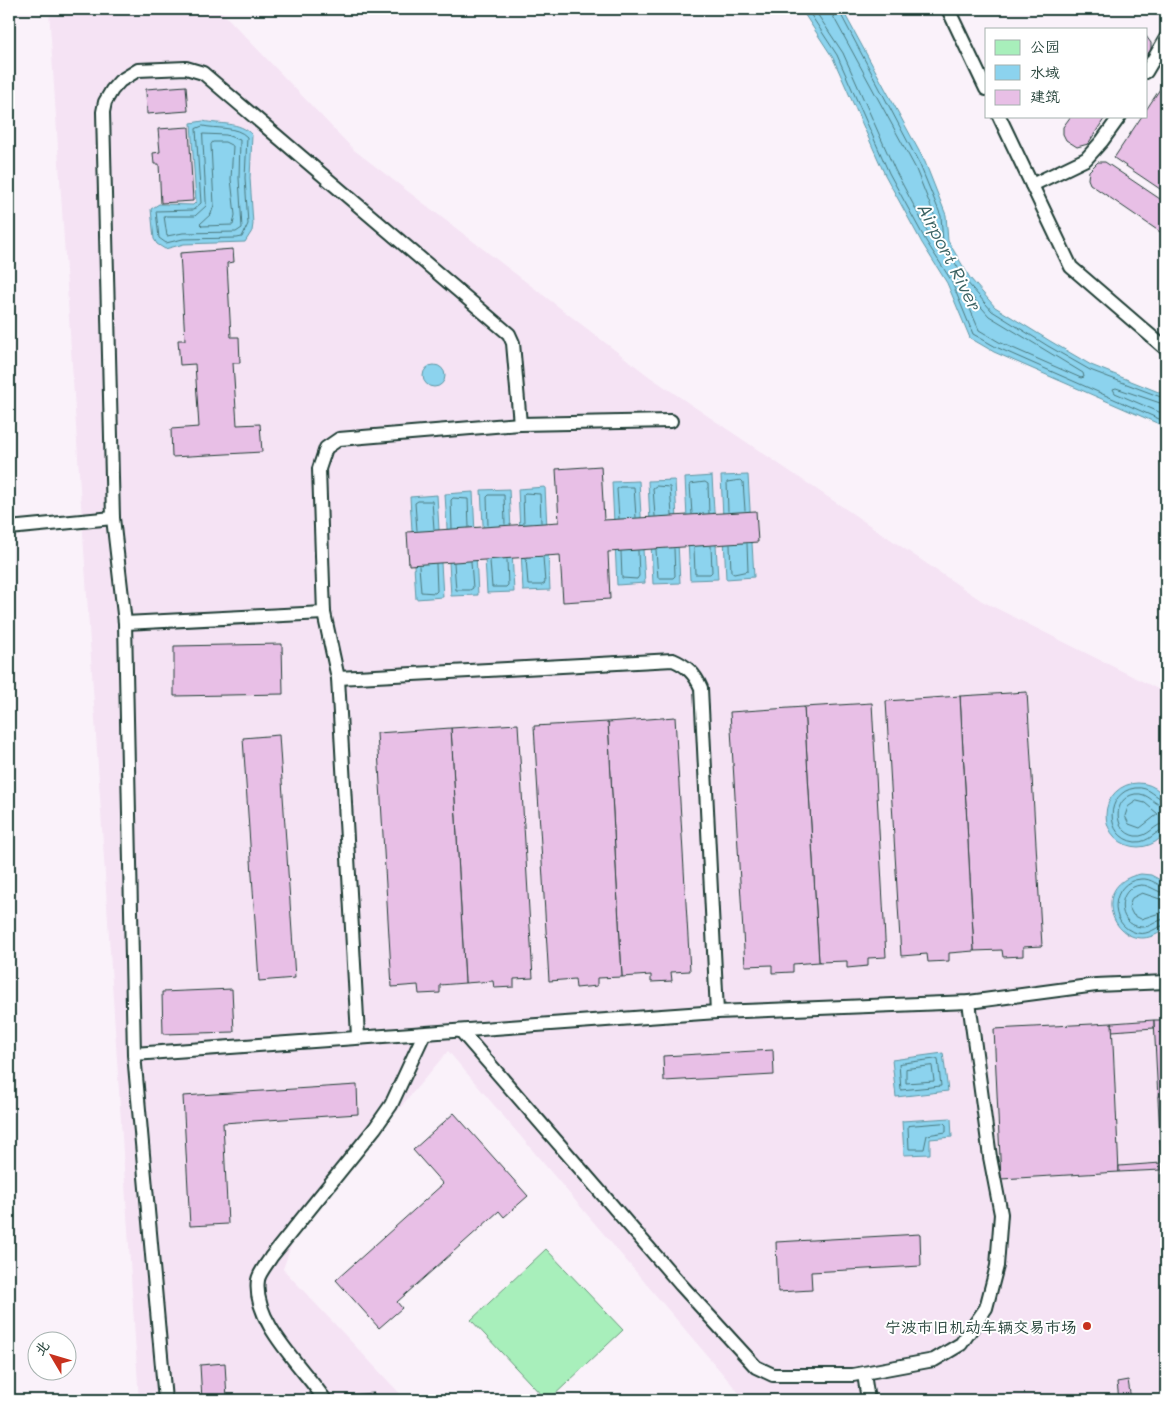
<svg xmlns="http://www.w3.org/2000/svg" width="1175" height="1409" viewBox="0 0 1175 1409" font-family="Mali,'LXGW WenKai TC',sans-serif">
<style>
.built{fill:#f5e3f4}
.green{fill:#a8efbb;stroke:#649678}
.water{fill:#8cd3ee;stroke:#6097a4}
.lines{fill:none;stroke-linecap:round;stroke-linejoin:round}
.shore{stroke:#4b797e;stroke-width:1}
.building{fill:#e8bfe6;stroke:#1f3d34}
.lane-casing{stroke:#1f3d34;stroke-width:16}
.lane{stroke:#fff;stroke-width:12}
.poi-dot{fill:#c8321e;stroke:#fff;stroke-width:2}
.labels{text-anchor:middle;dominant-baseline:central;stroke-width:4;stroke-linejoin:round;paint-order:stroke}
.poi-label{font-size:16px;fill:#1f3d34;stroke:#fff;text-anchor:end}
.water-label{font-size:18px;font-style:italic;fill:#3a6262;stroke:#fff}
</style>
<rect width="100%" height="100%" fill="#faf2fa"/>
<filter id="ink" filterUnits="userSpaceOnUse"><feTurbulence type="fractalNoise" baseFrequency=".02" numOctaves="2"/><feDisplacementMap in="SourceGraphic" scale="10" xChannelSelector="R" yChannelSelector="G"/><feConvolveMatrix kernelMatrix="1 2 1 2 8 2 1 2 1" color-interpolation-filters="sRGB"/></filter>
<g filter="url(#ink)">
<polygon class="built" points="49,9 219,9 354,150 650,377 982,601 1166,693 1166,1400 745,1400 448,1051 296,1231 283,1269 406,1400 139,1400"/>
<polygon class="green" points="546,1249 623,1330 549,1400 546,1400 471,1320"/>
<g class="water">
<polygon points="801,9 842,9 925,162 946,215 948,241 970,278 995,307 1050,341 1091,365 1166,395 1166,427 994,352 970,338 947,283 922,243 885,175 833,58"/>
<path d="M203,121C220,125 240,121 252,135L250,178L253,224L252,231L245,242L184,244L165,249L157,244L154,239L151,209L159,204L193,205L196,202L191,123Z"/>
<circle cx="434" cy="376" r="11"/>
<polygon points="748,475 754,577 726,579 721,476"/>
<polygon points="712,476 718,579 690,580 685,478"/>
<polygon points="675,480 680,583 653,584 648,481"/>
<polygon points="639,481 645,583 617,585 612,482"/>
<polygon points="545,487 550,590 523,591 518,489"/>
<polygon points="509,489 514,592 487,593 481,490"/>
<polygon points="473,492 478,595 451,596 445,494"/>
<polygon points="437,495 443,597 416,599 410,497"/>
<circle cx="1138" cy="815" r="32"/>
<path d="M1141,874L1151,875L1166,883V928C1120,966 1082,884 1141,874Z"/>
<polygon points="943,1053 948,1091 896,1097 892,1060"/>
<polygon points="951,1118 952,1137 930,1139 930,1154 904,1155 902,1121"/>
</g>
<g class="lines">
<g class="shore">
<polyline points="807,9 837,55 889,173 926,241 951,280 973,334 996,347 1166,422"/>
<polyline points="814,9 843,53 895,170 931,238 935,239 935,217 915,167 833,16 832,9"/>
<polyline points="838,9 920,165 941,216 943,243 966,281 992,311 1048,346 1090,370 1166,399"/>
<path d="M203,126C216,129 237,126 247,137L245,178L248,224L242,237L237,238L183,239L166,243L159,238L156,211L193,210L201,203L196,129Z"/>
<polygon points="203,134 226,135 240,140 239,178 242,228 236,232 183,233 167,236 164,216 195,216 206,206"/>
<polygon points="213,142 225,142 233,146 231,179 235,215 233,225 202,226 200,224 211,214 214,205 211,145"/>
<polygon points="968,292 989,316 1083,373 1084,377 1081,378 999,342 979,330 964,295 965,292"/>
<polyline points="1166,405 1116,388 1113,389 1115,393 1166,415"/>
<polyline points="728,511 727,482 741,480 743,482 745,510"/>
<polyline points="692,514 690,484 705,482 708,484 709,513"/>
<polyline points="655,516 653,488 656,486 670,487 672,515"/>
<polyline points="619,518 617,489 620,487 634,487 636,517"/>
<polyline points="524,523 523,495 525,493 540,494 541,522"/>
<polyline points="488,525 487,497 489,495 504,495 505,524"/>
<polyline points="452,528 451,500 453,498 468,499 469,527"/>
<polyline points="417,530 415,503 418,501 432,501 434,529"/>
<polyline points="730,545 731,572 734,574 748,571 747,544"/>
<polyline points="694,548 695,574 710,574 712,572 711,546"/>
<polyline points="656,550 658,578 673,578 675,576 674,549"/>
<polyline points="621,552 622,578 637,579 639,576 638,551"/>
<polyline points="526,558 528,585 542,585 545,583 543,557"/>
<polyline points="490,561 492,587 506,587 508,585 507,560"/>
<polyline points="454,563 456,590 470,590 473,588 471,562"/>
<polyline points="419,566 421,592 435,593 437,591 436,564"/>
<path d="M1166,800C1155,799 1151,786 1135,788C1105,792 1104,838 1135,842C1150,843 1155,830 1166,829"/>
<polygon points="1137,801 1145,803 1158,814 1140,828 1129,824 1125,816 1128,807"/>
<path d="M1166,807C1154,806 1149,792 1135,794C1112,798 1113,832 1135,836C1149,838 1154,823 1166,823"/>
<path d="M1166,887C1157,886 1152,878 1141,879C1110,881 1107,926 1137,933C1149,936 1156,926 1166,925"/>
<path d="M1166,893C1157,893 1151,885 1141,885C1116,887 1116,925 1141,927C1151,928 1157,919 1166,919"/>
<polyline points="1166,901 1142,893 1132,898 1129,907 1133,915 1141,919 1166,911"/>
<polygon points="938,1059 941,1086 901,1090 899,1064"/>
<polygon points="932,1066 934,1081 906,1083 906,1069"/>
<polygon points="944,1123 946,1125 946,1132 927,1135 924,1149 909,1149 908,1126"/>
</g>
</g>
<g class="building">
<polygon points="1146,36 1151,43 1151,50 1146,56"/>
<polygon points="1166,80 1166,193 1114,158 1142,116 1146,116 1146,110"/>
<polygon points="186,86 188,111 147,114 146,89"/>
<polygon points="1071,116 1106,116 1088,144 1077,147 1066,140 1063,134 1063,127"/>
<polygon points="189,127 193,201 161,203 159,164 154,164 153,153 160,152 158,129"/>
<polygon points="1098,162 1105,162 1166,203 1166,236 1090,184 1088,179 1089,171"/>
<polygon points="233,249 234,262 227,263 231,337 239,337 240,363 233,363 237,425 260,424 262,452 172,457 171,429 199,427 195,364 180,365 178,340 185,340 180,253"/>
<polygon points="601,466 604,520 756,511 758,542 608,552 610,599 563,602 560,555 409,565 407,532 559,522 556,469"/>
<polygon points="282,644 283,694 174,696 174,646"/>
<polygon points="1027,692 1042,946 1023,947 1023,956 1003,957 1002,950 974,951 960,696"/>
<polygon points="960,696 974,951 949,953 949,961 928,962 927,954 901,956 886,701"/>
<polygon points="872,703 886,957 868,958 868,966 847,968 847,961 819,962 804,707"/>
<polygon points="804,707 819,962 793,964 793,972 772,973 772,965 745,966 730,712"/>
<polygon points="675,717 690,971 671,972 672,981 651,982 651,975 622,977 608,722"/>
<polygon points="608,722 622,977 597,978 597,986 576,988 575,979 549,981 534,726"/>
<polygon points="518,724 533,978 514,979 514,987 494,988 493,981 465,983 451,728"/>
<polygon points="451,728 465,983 440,985 440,993 419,994 418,985 392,987 377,733"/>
<polygon points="279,735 295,978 259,981 243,738"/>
<polygon points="232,989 234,1032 163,1034 162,992"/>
<polygon points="1154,1020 1154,1028 1112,1031 1112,1023"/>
<polygon points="1154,1020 1166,1020 1166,1217 1164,1217"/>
<polygon points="1112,1023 1119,1172 1001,1179 994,1029"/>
<polygon points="773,1050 774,1075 664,1081 663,1056"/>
<polygon points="357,1085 358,1114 223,1123 228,1224 190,1226 183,1096"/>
<polygon points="454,1113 528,1196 504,1217 499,1211 397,1302 402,1308 379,1328 336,1280 443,1184 413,1150"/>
<polygon points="1161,1163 1161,1170 1119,1172 1119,1166"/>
<polygon points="920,1234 921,1266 811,1272 812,1290 778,1292 776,1242"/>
<polygon points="225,1363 227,1400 202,1400 200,1365"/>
<polygon points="1128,1380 1131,1400 1119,1400 1117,1382"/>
<polygon points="374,1393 374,1400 347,1400 346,1395"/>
</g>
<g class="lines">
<defs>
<g id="lane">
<polyline points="948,9 986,89"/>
<polyline points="1146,72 1166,38"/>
<polyline points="999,116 1071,267 1166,349"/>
<polyline points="1032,185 1086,159 1102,141 1120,116"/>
<polyline points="9,528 113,518"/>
<polyline points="125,623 324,613"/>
<path d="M338,678L673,660C687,666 695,674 701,688L717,1012"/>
<polyline points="461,1031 681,1285 756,1367 773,1375 853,1375 934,1360 961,1344 986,1308 997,1266 1001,1214 990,1157 969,1002"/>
<polyline points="358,1036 338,678 324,613 319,469 326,448 339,439 520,424 671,421"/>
<polyline points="134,1054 717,1012 969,1002 1096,985 1166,982"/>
<polyline points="864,1374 868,1400"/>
<polyline points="165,1400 134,1054 125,623 113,518 103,112 105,102 112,90 120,81 138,70 186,68 203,73 509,334 513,343 520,424"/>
<path d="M325,1400C303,1367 252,1322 258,1280C259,1273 267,1264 271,1257L375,1128L391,1105L424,1034"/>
</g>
</defs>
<use href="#lane" class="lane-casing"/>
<use href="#lane" class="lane"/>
</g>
</g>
<circle class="poi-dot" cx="1087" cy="1326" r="5"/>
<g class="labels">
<g class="poi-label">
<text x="1077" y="1326">宁波市旧机动车辆交易市场</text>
</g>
<g class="water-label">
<text transform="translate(950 257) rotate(63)">Airport River</text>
</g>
</g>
<rect width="1175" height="1409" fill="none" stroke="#fff" stroke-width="30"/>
<rect x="15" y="15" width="1145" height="1379" fill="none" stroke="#1f3d34" stroke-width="2" filter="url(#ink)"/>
<rect x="985" y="28" width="162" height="90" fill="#ffffff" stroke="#a5b1ae"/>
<rect x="995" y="40" width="25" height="15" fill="#a8efbb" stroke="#a5b1ae"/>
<text x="1030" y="52" font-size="15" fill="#1f3d34">公园</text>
<rect x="995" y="65" width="25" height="15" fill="#8cd3ee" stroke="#a5b1ae"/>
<text x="1030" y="78" font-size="15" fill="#1f3d34">水域</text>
<rect x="995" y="90" width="25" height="15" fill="#e8bfe6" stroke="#a5b1ae"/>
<text x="1030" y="102" font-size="15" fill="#1f3d34">建筑</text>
<g transform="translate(52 1356) rotate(308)"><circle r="24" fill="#ffffff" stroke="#a5b1ae"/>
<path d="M0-4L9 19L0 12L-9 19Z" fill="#c8321e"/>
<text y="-8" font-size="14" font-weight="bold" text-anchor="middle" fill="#1f3d34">北</text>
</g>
</svg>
